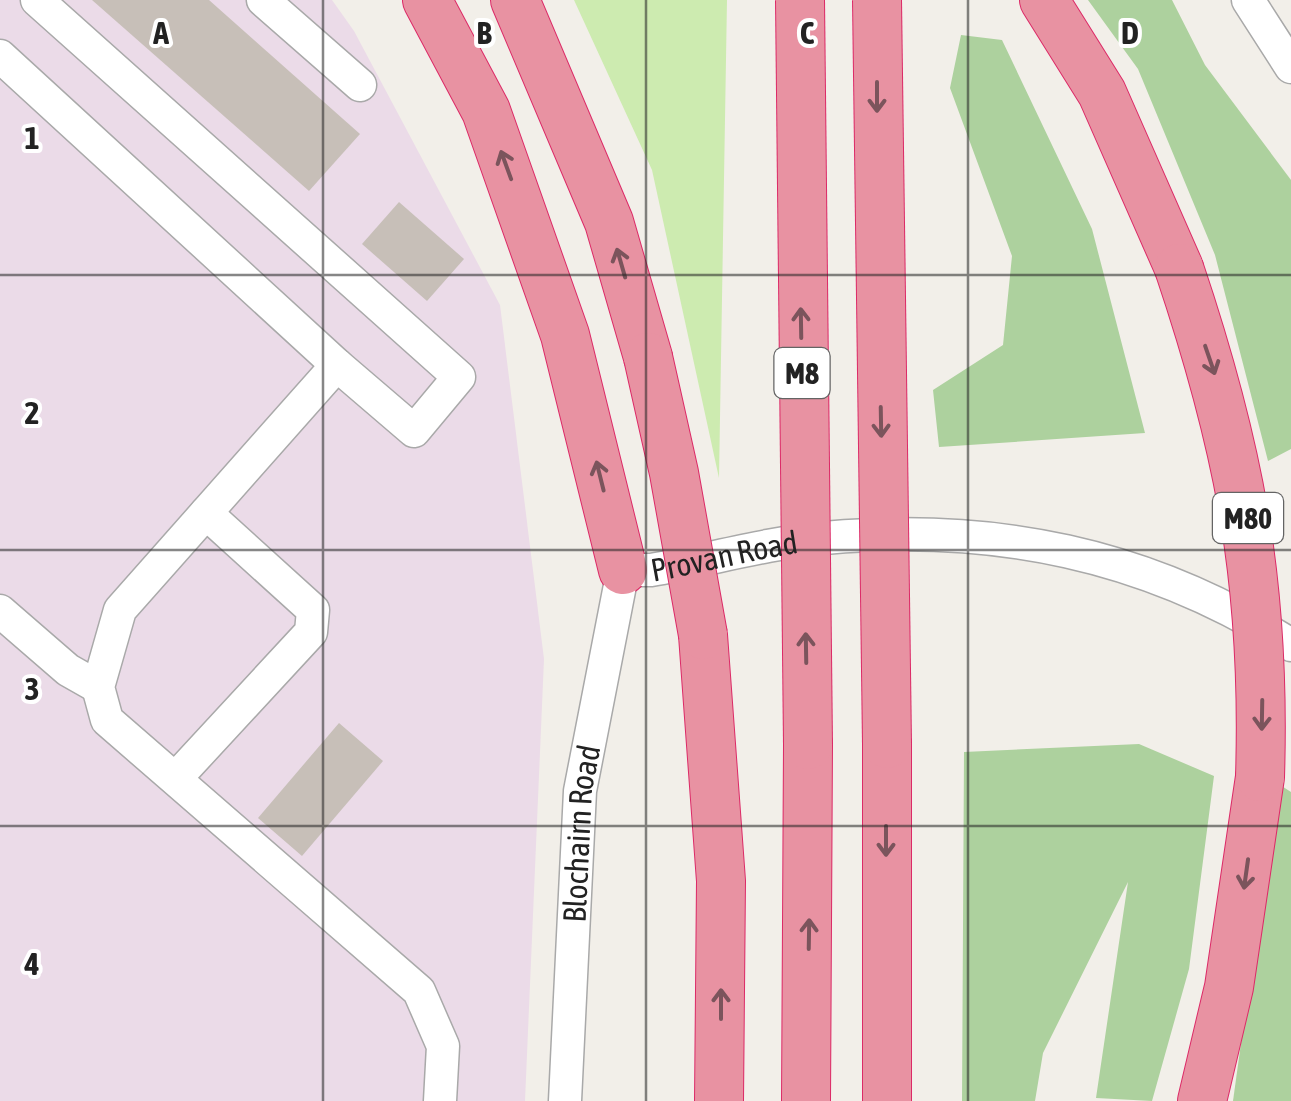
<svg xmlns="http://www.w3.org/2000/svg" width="1291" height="1101" viewBox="0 0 1291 1101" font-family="'Asap Condensed',sans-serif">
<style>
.industrial{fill:#ebdbe8}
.grass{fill:#cdebb0}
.forest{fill:#add19e}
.building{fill:#c7bfb8}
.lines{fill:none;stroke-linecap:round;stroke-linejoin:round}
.minor-casing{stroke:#a9a9a9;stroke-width:35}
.highway-casing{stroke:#dc2a67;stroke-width:50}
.minor{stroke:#fff;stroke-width:32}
.highway{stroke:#e892a2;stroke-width:48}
.highway-bridge-casing{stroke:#dc2a67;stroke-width:50;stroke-linecap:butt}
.highway-bridge{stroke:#e892a2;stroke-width:48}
.oneway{stroke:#7b545c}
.grid{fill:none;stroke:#222;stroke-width:2.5;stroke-opacity:0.55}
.labels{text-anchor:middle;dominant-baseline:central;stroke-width:8;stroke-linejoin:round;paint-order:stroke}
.shield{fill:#fff;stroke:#646464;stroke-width:2.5}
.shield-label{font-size:30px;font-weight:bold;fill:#222}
.street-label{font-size:32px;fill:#222;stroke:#fff}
.grid-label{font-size:32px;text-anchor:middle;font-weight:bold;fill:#222;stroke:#fff;stroke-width:8;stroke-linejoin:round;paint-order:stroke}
</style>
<rect width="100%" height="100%" fill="#f2efe9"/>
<polygon class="industrial" points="0,0 332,0 354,31 500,305 544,659 525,1101 0,1101"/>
<polygon class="grass" points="574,0 727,0 719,478 652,170"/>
<g class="forest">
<polygon points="1088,0 1172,0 1205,65 1291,180 1291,449 1268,461 1215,255 1138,69"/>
<polygon points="961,35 1002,40 1092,229 1145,433 939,447 933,390 1003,345 1012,256 950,88"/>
<polygon points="1139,744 1214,776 1189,969 1152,1101 1096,1098 1128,882 1043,1053 1035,1101 962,1101 964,752"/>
<polygon points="1277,783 1291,792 1291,1101 1233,1101"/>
</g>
<g class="building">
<polygon points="92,0 209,0 360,134 309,191"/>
<polygon points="399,202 464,259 427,301 362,244"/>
<polygon points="339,723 383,761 302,856 258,818"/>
</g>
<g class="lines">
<defs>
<g id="minor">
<polyline points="37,0 459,377 414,431 337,365"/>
<polyline points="263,0 360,85"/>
<polyline points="1248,0 1291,67"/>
<polyline points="0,56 337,365 120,610 98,687 107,720 419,991 443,1046 440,1101"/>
<polyline points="0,611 68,670 98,687"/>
<polyline points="176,778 311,632 313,610 206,513"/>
<path id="s1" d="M565,1101L580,791L623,570H651C708,560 767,543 824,538C994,523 1146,553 1291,645"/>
</g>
<g id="highway">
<polyline points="427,0 486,111 565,335 623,570"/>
<polyline points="515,0 609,222 648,357"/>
<polyline points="1044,0 1102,93 1179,268"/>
<polyline points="703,635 721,881 719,1101"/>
<polyline points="887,744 887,1101"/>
<polyline points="806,1101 808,745"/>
<polyline points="1202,1101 1229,987 1260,777"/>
</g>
</defs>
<use href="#minor" class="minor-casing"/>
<use href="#highway" class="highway-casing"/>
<use href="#minor" class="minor"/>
<use href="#highway" class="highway"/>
<defs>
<g id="highway-bridge">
<polyline points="800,0 808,745"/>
<polyline points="877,0 887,744"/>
<path d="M1179,268C1240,449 1266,585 1260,777"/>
<polyline points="648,357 674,473 703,635"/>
</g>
</defs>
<use href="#highway-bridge" class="highway-bridge-casing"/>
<use href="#highway-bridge" class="highway-bridge"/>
</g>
<defs><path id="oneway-shaft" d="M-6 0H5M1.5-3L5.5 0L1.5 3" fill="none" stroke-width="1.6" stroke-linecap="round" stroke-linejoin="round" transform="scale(2.5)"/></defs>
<g class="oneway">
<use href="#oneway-shaft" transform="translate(877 97) rotate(90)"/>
<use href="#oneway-shaft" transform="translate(506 165) rotate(-110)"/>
<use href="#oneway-shaft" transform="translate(621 263) rotate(-106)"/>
<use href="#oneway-shaft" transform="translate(801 323) rotate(-91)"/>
<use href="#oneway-shaft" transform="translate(1210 360) rotate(71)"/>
<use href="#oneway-shaft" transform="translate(881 422) rotate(89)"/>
<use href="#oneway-shaft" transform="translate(600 476) rotate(-104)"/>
<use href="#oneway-shaft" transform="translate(806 648) rotate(-91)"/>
<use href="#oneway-shaft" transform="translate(1262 715) rotate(91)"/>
<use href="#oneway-shaft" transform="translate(886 841) rotate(90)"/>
<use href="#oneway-shaft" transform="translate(1246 874) rotate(98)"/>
<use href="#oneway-shaft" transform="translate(809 934) rotate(-89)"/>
<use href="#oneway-shaft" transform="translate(721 1004) rotate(-90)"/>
</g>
<path class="grid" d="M323,0V1101M646,0V1101M968,0V1101M0,275H1291M0,550H1291M0,826H1291"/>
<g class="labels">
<g class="shield">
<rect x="774.5" y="348" width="55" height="50" rx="8"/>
<rect x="1213" y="493" width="70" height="50" rx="8"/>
</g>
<g class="shield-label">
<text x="802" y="373">M8</text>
<text x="1248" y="518">M80</text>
</g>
<g class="street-label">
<text stroke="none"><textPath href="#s1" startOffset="638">Provan Road</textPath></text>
<text stroke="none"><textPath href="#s1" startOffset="268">Blochairn Road</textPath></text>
</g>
</g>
<g class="grid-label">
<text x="161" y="44">A</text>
<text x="484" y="44">B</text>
<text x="807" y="44">C</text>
<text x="1130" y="44">D</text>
<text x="32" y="149">1</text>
<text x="32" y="424">2</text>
<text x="32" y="700">3</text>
<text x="32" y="975">4</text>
</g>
</svg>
